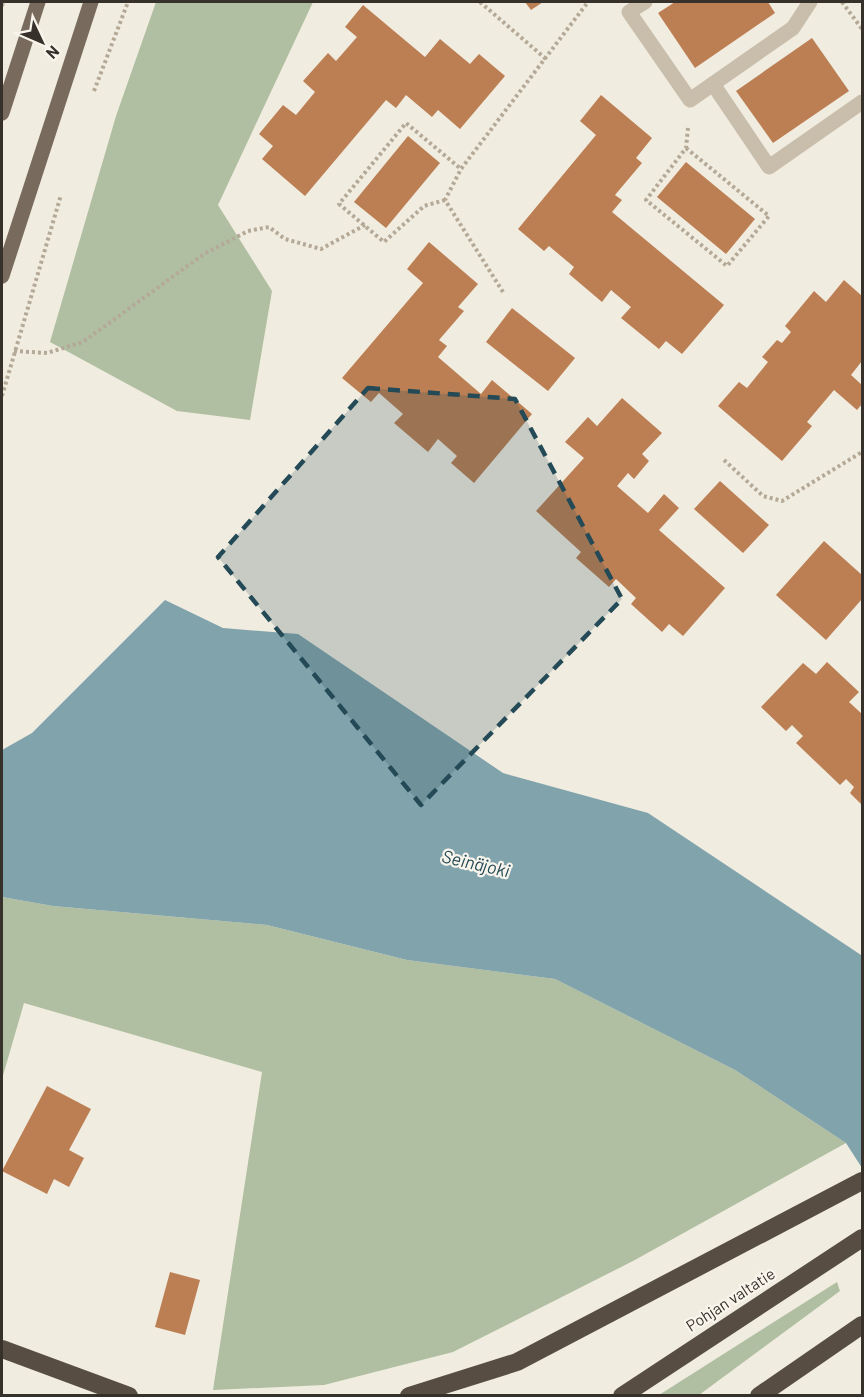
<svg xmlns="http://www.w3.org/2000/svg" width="864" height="1397" viewBox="0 0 864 1397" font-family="Barlow,sans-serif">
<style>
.green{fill:#b0bfa1}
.water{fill:#81a3ac}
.building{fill:#bc7f53}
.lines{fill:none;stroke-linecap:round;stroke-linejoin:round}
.path{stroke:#b4a997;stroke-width:4;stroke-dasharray:3 3;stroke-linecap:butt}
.minor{stroke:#c9beac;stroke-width:15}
.major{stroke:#786b5d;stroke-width:15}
.highway{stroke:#574d43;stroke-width:18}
.marked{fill:#234a56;fill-opacity:0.2;stroke:#234a56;stroke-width:4.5;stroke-dasharray:12 8;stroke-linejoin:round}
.labels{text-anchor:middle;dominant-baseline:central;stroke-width:4.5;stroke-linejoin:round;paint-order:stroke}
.street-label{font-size:16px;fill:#37312b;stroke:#f9f5ec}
.water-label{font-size:18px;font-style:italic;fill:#234a56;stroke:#f9f5ec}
</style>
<rect width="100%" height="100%" fill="#f1ece0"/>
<g class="green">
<polygon points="156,2 313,2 218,205 272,291 250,420 177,411 50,342 116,116"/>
<polygon points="2,897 53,906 267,925 407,960 555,979 735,1070 846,1143 633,1261 453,1352 324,1385 213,1390 262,1072 24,1003 2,1079"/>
<polygon points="837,1282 840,1291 699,1395 659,1395"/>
</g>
<polygon class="water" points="165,600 223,628 298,634 503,773 648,813 861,955 862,1168 846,1143 735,1070 555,979 407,960 267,925 53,906 2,897 2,750 32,733"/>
<g class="building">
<polygon points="525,2 543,2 531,10"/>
<polygon points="675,2 768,2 775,13 695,68 658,13"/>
<polygon points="363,5 425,57 440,39 470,64 479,54 505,76 460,129 438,110 432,117 406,95 396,108 386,100 305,196 262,159 273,146 259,134 283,105 296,115 315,92 303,81 328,53 336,61 357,37 345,27"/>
<polygon points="812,38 849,91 773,143 736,91"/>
<polygon points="601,95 652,138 636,158 642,163 615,195 622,200 612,212 724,305 682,354 666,341 659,349 621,318 631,307 611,290 602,302 569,274 574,267 549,246 544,251 518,229 596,135 580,121"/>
<polygon points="408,136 440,163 386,228 354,202"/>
<polygon points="686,162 755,219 726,254 657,197"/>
<polygon points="429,242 478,284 458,307 464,311 439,340 447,346 438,357 481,394 492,380 532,414 474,483 451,463 457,456 438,439 428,452 394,423 403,414 379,393 371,402 342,378 423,283 407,269"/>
<polygon points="844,280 862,296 862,361 851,375 862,385 862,404 857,410 834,390 807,422 812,426 782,461 718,406 739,382 747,388 768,362 762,357 777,340 782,343 791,332 785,326 814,291 826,302"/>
<polygon points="512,308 575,358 548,391 486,342"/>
<polygon points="622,398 662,433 642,454 649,461 634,479 628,473 617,486 648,513 664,494 679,508 659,530 725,588 683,636 669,624 662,632 631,604 636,598 616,579 609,587 576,558 581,552 536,511 584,458 565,442 588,417 597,426"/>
<polygon points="720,481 769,525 743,553 694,509"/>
<polygon points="824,541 862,575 862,599 826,640 776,595"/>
<polygon points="827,662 859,692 849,702 862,714 862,805 850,793 854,787 846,779 840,785 796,743 803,736 792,725 786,731 761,707 803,663 816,674"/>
<polygon points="47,1086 91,1109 69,1150 84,1158 69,1187 54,1179 47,1194 2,1171"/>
<polygon points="170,1272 200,1280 185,1335 155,1327"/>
</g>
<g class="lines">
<g class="path">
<polyline points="480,2 546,59"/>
<polyline points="842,2 862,29"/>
<polyline points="2,6 3,2"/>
<polyline points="94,91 128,2"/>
<polyline points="686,148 769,216 727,266 646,200 686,148 688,128"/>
<polyline points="445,200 424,206 384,242 339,204 406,123 461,169"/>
<polyline points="503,292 445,200 461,169 588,2"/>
<polyline points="14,351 47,353 83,342 204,254 248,231 269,227 285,239 321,249 365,225"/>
<polyline points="2,396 61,195"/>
<polyline points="724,460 763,496 782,501 862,452"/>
</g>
<g class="minor">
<polyline points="645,2 629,12 690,100 793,28 810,2"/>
<polyline points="713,84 769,167 862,102"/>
</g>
<g class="major">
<polyline points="2,113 38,2"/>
<polyline points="2,276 91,2"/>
</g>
<g class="highway">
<polyline points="2,1349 129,1396"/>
<polyline points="409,1396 517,1362 862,1181"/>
<polyline points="622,1396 862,1238"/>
<polyline points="759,1396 862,1325"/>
</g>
</g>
<path class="marked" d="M368,388L515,399L622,599L421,805L218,557Z"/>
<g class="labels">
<g class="street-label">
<text transform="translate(730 1299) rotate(-33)">Pohjan valtatie</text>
</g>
<g class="water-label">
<text transform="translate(476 863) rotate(13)">Seinäjoki</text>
</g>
</g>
<rect width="864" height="1397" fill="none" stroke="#37312b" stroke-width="6"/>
<g transform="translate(42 42) rotate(134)" stroke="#f9f5ec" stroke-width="4.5" paint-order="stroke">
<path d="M0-4.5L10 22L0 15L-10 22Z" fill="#37312b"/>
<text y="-9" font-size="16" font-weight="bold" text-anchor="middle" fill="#37312b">N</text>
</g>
</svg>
